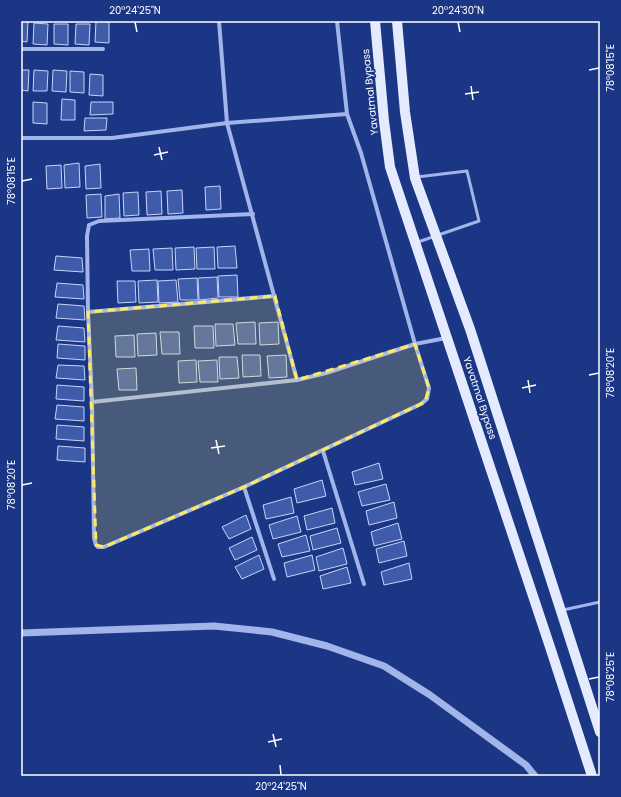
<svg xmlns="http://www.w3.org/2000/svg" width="621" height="797" viewBox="0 0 621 797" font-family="Poppins,sans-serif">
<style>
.building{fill:#3f5cab;stroke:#c6d4f8}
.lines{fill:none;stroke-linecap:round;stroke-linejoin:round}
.service{stroke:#a1b5eb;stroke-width:3}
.minor{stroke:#a1b5eb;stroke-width:4}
.tertiary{stroke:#a1b5eb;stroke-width:7}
.primary{stroke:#e5ebff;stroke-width:10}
.marked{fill:#fdea5d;fill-opacity:0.2;stroke:#fdea5d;stroke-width:3;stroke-dasharray:8 5;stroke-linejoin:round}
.ticks{fill:none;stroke:#fff;stroke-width:1.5}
.labels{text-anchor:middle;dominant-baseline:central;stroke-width:3.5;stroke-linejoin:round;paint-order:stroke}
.street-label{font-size:10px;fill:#fff;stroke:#1b3684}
.neatline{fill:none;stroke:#fff;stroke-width:1.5}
.ticks-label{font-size:10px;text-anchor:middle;fill:#fff}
</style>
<rect width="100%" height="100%" fill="#1b3684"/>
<g class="building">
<polygon points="21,21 28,21 27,42 21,41"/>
<polygon points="96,21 109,22 109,43 95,42"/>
<polygon points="34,23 48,24 47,45 33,44"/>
<polygon points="54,24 68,24 68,45 54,44"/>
<polygon points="76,24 90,24 89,45 75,44"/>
<polygon points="21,70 29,70 28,91 21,90"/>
<polygon points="34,70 48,71 47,91 33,91"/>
<polygon points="53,70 67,71 66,92 52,91"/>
<polygon points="70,71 84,72 84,93 70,92"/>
<polygon points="90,74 103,75 103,96 89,95"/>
<polygon points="62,99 75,100 75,120 61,120"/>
<polygon points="33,102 47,103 47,124 33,123"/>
<polygon points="91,102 113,102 113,114 90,115"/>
<polygon points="85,118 107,118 106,130 84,131"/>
<polygon points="79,163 80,187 65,188 64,165"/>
<polygon points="100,164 101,188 86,189 85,166"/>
<polygon points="61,165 62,188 47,189 46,166"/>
<polygon points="220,186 221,209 206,210 205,187"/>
<polygon points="182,190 183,213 168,214 167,191"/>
<polygon points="161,191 162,214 147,215 146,192"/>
<polygon points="138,192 139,215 124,216 123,193"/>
<polygon points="101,194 102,217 87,218 86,195"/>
<polygon points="119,194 120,218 105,219 105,196"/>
<polygon points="235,246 237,268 218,268 217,247"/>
<polygon points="194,247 195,269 176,270 175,248"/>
<polygon points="214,247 215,269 197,269 196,248"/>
<polygon points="172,248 173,270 155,270 153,249"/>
<polygon points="149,249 150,271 132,271 130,250"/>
<polygon points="56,256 82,258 83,272 54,270"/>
<polygon points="237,275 238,297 219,297 218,276"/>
<polygon points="217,277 218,298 199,300 198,278"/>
<polygon points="197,278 198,300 180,300 178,279"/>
<polygon points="157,280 158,302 139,303 138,281"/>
<polygon points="176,280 178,302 159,303 158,281"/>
<polygon points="117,281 135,281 136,302 118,303"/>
<polygon points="57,283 83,285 84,299 55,297"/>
<polygon points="58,304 84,306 85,320 56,318"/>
<polygon points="255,322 256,344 238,344 236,323"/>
<polygon points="278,322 279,344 260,345 259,323"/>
<polygon points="215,324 233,324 235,345 216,346"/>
<polygon points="58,326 84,328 85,342 56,340"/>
<polygon points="194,326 213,326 214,348 195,348"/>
<polygon points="160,332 179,332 180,354 162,354"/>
<polygon points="156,333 157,355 138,356 137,334"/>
<polygon points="134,335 135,357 116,357 115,336"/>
<polygon points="58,344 85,346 85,360 57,358"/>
<polygon points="242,355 260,355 261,376 243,377"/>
<polygon points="286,355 287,377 269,378 267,356"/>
<polygon points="219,357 237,357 239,378 220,379"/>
<polygon points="196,360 197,382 179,383 178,361"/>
<polygon points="217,360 218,382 200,382 198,361"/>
<polygon points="58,365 84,366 85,380 56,378"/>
<polygon points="136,368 137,390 119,390 117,369"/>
<polygon points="57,385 84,387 84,401 56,399"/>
<polygon points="57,405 84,407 84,421 55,419"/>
<polygon points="57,425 84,427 84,441 56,439"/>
<polygon points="58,446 85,448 85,462 57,460"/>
<polygon points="379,463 383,479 355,485 352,472"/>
<polygon points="322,480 326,496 297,503 294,489"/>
<polygon points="386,484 390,500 362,506 358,492"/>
<polygon points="291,497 294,513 266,519 263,505"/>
<polygon points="394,502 397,518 369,525 366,511"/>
<polygon points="332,508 335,523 307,530 304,516"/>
<polygon points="246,515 251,529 229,539 222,527"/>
<polygon points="297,516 301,532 273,539 269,525"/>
<polygon points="398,523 402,539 374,546 371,532"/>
<polygon points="337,528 341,543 313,550 310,536"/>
<polygon points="306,535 310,551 282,557 278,544"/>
<polygon points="252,537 257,550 235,560 229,548"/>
<polygon points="404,541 407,556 379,563 376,549"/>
<polygon points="343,548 347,564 319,571 316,557"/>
<polygon points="259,555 264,569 242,579 235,567"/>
<polygon points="312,555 315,570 287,577 284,563"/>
<polygon points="409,563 412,579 384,585 381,572"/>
<polygon points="347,567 351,583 323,589 320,576"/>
</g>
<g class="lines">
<g class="service">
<polyline points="417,177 467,171 479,221 418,242"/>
<polyline points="563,610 600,602"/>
</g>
<g class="minor">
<polyline points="219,21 227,123 297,380"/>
<polyline points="21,49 103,49"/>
<polyline points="21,138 112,138 227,123 347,114"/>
<polyline points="253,214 99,221 89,225 87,236 88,312 92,402 94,538 96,545 98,547 104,547 244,487 421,404 427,399 429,388 415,344 361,153 347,114 337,21"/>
<polyline points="88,312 275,296"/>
<polyline points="92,402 297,380 326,373 415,344 446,338"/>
<polyline points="323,451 364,584"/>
<polyline points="244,487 274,579"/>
</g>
<polyline class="tertiary" points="21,633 214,626 272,632 327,646 384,666 430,695 526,765 535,776"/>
<g class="primary">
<polyline points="375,21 384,121 390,167 550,647 592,776"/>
<polyline points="397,21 405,112 415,178 470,329 600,732"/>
</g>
</g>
<path class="marked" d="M275,296L297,380L415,344L429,388L425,402L244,487L104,547L96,545L88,312Z"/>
<path class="ticks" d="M135,22L137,32M458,22L460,32M589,70L599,68M471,86L473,100M465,94L479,92M159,147L162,160M154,155L168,152M22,181L32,179M589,375L599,373M528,380L530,393M522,388L536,385M216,440L219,454M211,448L225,446M22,485L32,483M589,679L599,677M273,734L276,747M268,742L282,739M280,765L281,775"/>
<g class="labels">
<g class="street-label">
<text transform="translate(370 92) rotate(-96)">Yavatmal Bypass</text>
<text transform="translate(480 398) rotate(72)">Yavatmal Bypass</text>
</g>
</g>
<rect width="621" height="797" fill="none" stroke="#1b3684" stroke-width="44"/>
<rect x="22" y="22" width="577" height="753" class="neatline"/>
<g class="ticks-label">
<text x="135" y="14">20°24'25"N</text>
<text x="458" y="14">20°24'30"N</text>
<text transform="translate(610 68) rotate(-90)" y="4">78°08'15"E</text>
<text transform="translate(11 181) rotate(-90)" y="4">78°08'15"E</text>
<text transform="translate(610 373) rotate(-90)" y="4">78°08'20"E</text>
<text transform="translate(11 485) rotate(-90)" y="4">78°08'20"E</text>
<text transform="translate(610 677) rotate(-90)" y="4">78°08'25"E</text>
<text x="281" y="790">20°24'25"N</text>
</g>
</svg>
